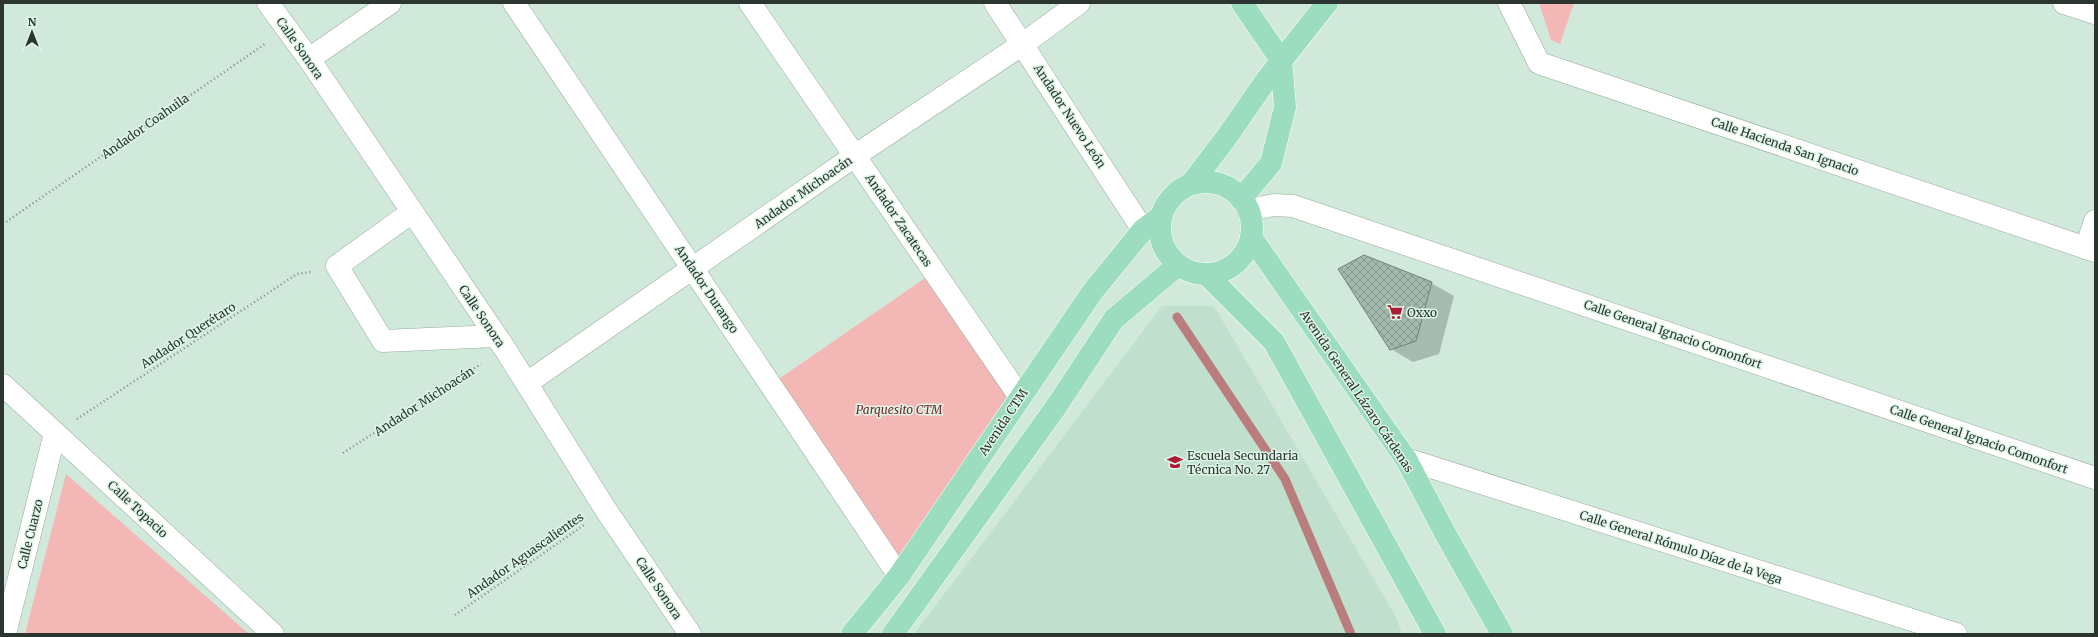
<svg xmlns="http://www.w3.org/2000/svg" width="2098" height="637" viewBox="0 0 2098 637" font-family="Merriweather,serif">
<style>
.built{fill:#c0dfcd}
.park{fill:#f3b7b6}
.shadow{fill:#0003}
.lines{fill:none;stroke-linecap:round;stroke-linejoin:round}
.stream{stroke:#ba7d7d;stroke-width:9}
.building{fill:url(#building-cross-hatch);stroke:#6f8579}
.minor-casing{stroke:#95ab9e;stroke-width:23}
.major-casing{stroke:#fff;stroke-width:23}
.path{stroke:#7c8d83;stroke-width:2.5;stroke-dasharray:1 3;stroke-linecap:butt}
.minor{stroke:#fff;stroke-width:22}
.major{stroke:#9bddbe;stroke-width:22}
.labels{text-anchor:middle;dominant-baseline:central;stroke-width:3;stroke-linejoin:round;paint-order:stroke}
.street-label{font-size:12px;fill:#2c3530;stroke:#def6e8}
.poi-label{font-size:12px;fill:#2c3530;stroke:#def6e8;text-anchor:start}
.park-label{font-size:12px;font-style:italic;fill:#71252b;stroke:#def6e8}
</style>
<defs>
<pattern id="building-cross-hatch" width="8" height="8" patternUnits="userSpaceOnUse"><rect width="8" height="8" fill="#a3b9ac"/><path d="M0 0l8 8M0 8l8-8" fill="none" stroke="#85978c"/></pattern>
</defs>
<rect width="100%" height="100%" fill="#d1e9db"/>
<polygon class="built" points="1162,306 1214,306 1396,617 1402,634 914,634"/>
<g class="park">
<polygon points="1539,3 1574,3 1560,44 1551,40"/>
<polygon points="934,272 1020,397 899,576 770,385"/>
<polygon points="66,474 249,634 25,634"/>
</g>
<polygon class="shadow" points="1431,283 1454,296 1439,354 1413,362 1391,349"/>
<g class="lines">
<polyline class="stream" points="1177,317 1285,479 1351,634"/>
</g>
<polygon class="building" points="1364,255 1432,282 1416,341 1390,350 1338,269"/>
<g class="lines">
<defs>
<g id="minor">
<polyline points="268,3 309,59 505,349 606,510 690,634"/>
<polyline points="514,3 899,576"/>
<polyline points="750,3 1020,397"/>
<polyline points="995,3 1143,230"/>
<polyline points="1509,3 1539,63 2095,251"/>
<polyline points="2064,3 2095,13"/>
<polyline points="309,59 390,3"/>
<polyline points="1248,210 1274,205 1293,206 2095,478"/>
<polyline points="412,212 337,266 383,341 496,336"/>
<polyline points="2086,248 2095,221"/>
<polyline points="527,383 856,155 1023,44 1079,3"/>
<polyline points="3,385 273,634"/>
<polyline points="1406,459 1956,634"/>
<polyline points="5,634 55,433"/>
</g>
<g id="major">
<circle cx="1206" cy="228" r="46"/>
<polyline points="1191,184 1226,138 1267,79 1327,3"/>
<polyline points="1241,199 1271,163 1285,107 1281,60 1242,3"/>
<polyline points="1251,237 1406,459 1446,535 1502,634"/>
<polyline points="1206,274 1274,342 1435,634"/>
<polyline points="852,634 899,576 1093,291 1143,230 1160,217"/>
<polyline points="893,634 1056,407 1114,319 1178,265"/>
</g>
</defs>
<use href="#minor" class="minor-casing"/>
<use href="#major" class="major-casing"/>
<g class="path">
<polyline points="3,224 265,44"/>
<polyline points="77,419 297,274 311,272"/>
<polyline points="343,453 481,364"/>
<polyline points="455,615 584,525"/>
</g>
<use href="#minor" class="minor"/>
<use href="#major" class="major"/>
</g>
<defs>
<symbol id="supermarket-bare" viewBox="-9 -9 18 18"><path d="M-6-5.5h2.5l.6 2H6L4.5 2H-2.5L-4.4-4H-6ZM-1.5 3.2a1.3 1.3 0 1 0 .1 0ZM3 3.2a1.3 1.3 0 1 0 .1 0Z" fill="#ae1a34" stroke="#def6e8" stroke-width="2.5" paint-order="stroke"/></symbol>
<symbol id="school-bare" viewBox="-9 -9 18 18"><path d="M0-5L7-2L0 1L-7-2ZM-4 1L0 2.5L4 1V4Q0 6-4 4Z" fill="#ae1a34" stroke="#def6e8" stroke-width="2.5" paint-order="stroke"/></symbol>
</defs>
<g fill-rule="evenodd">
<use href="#supermarket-bare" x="1384" y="301" width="22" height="22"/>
<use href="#school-bare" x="1164" y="451" width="22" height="22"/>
</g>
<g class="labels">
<g class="street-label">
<text transform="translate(300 48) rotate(55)">Calle Sonora</text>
<text transform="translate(1070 116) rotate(57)">Andador Nuevo León</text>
<text transform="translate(145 126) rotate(-35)">Andador Coahuila</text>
<text transform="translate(1785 146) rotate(19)">Calle Hacienda San Ignacio</text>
<text transform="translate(803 192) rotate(-35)">Andador Michoacán</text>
<text transform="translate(899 220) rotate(56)">Andador Zacatecas</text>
<text transform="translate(707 289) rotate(56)">Andador Durango</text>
<text transform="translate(482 316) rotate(56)">Calle Sonora</text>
<text transform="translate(1673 334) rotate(19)">Calle General Ignacio Comonfort</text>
<text transform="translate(188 335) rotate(-33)">Andador Querétaro</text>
<text transform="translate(1357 391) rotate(56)">Avenida General Lázaro Cárdenas</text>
<text transform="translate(424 401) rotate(-33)">Andador Michoacán</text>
<text transform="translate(1003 422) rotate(-56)">Avenida CTM</text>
<text transform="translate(1979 439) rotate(19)">Calle General Ignacio Comonfort</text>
<text transform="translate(138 509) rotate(43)">Calle Topacio</text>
<text transform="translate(30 534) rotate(-76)">Calle Cuarzo</text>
<text transform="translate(1681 547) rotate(18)">Calle General Rómulo Díaz de la Vega</text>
<text transform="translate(525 555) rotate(-35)">Andador Aguascalientes</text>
<text transform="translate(659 588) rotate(56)">Calle Sonora</text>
</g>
<g class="poi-label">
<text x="1407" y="312">Oxxo</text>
<text x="1187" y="455">Escuela Secundaria<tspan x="1187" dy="14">Técnica No. 27</tspan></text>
</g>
<g class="park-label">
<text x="899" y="409">Parquesito CTM</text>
</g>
</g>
<rect width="2098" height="637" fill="none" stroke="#2c3530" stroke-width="8"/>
<g transform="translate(32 32)" stroke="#def6e8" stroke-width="3" paint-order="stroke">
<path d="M0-3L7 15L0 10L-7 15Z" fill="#2c3530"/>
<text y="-6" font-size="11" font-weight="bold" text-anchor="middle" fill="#2c3530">N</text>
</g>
</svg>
